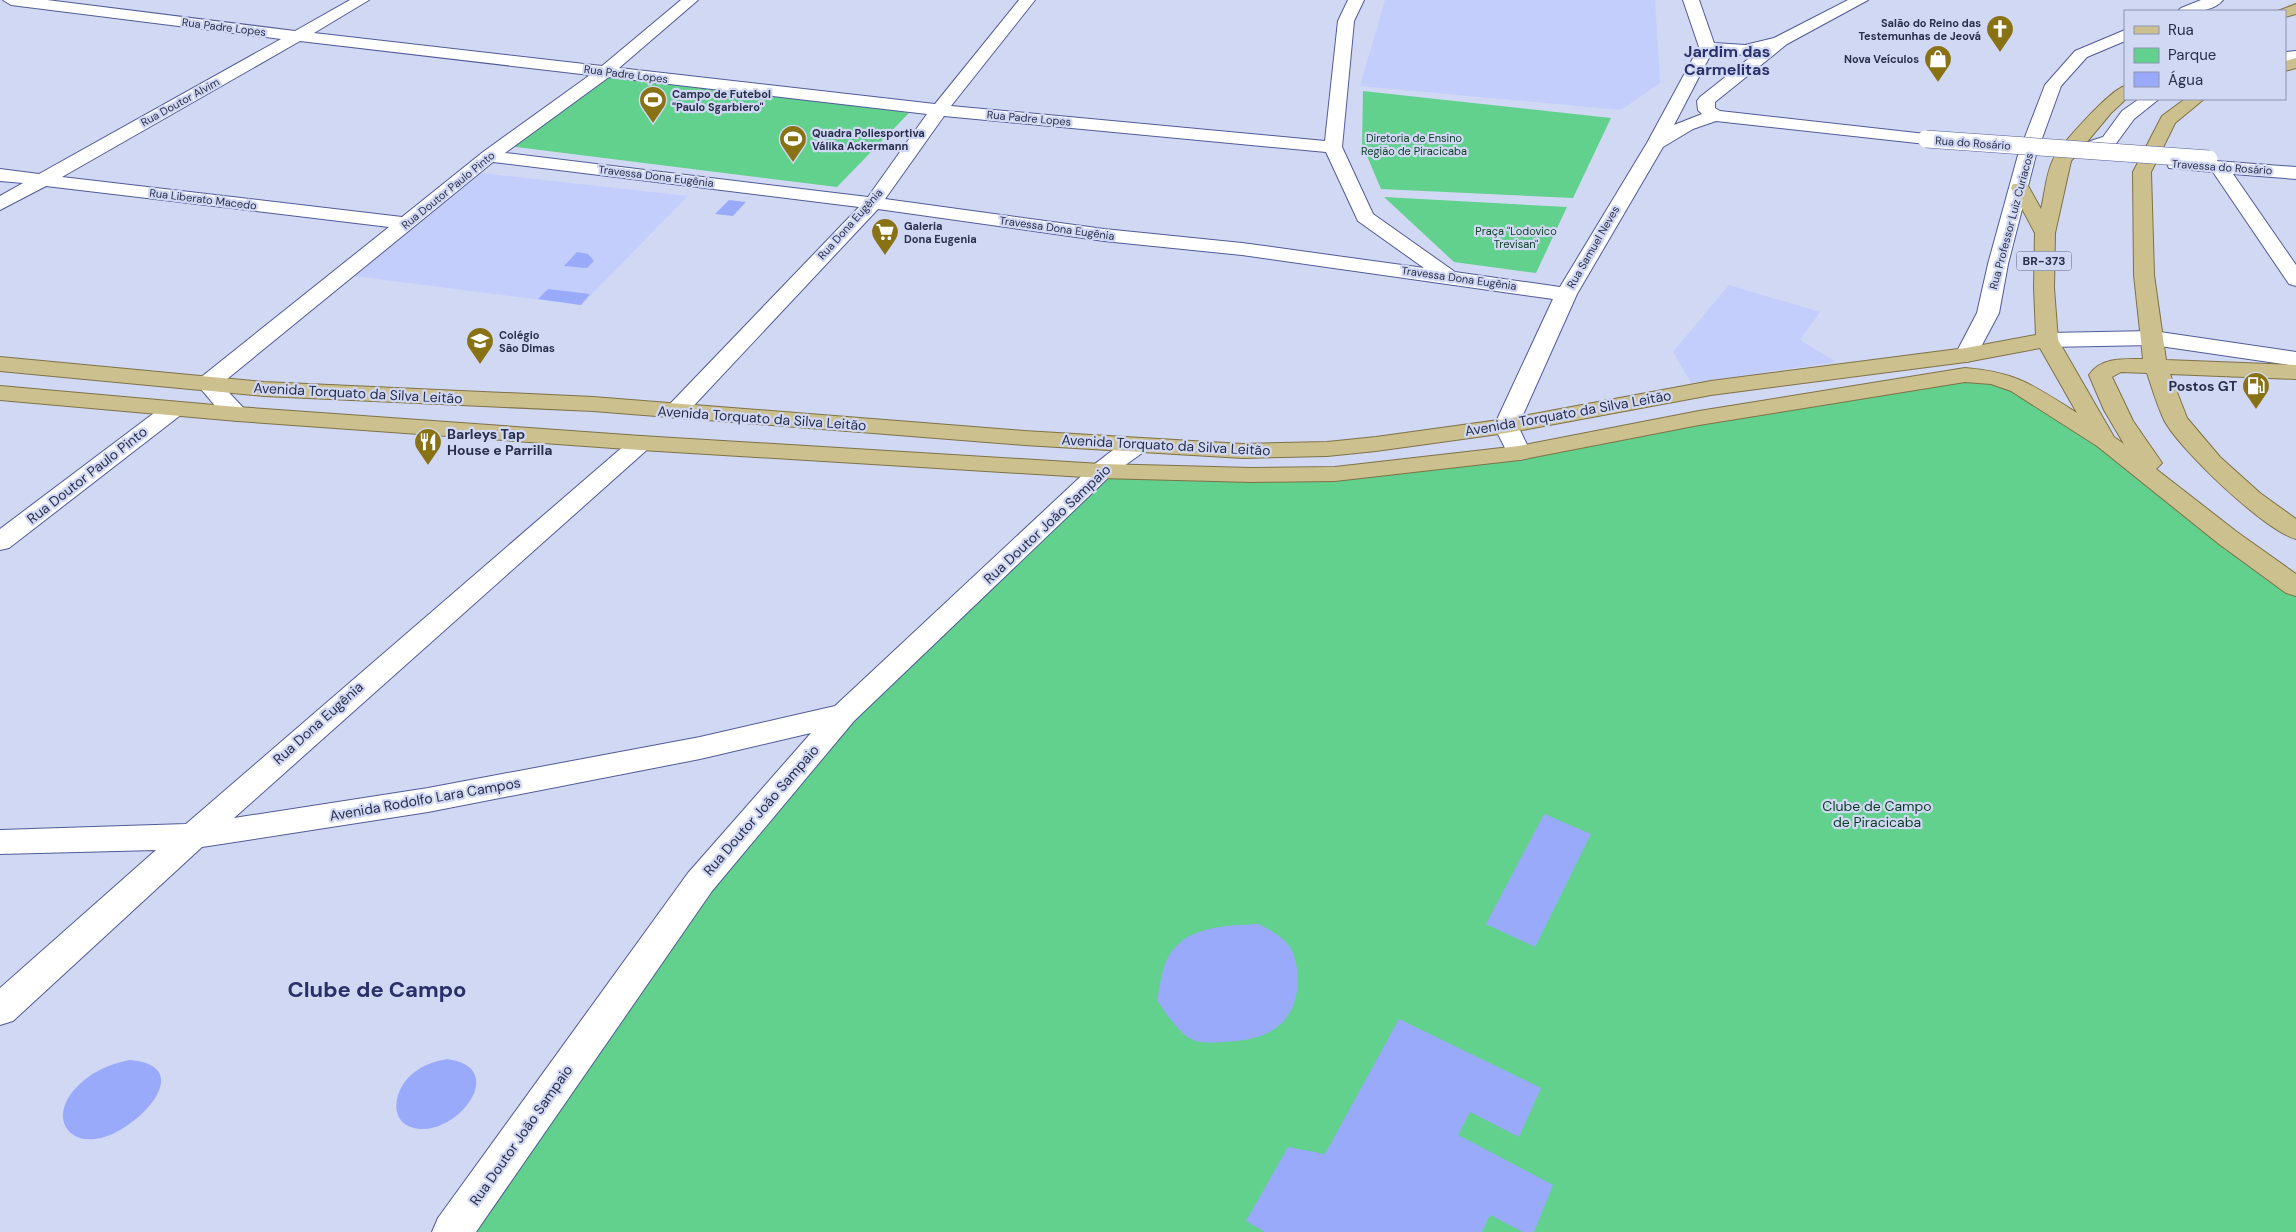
<svg xmlns="http://www.w3.org/2000/svg" width="2296" height="1232" viewBox="0 0 2296 1232" font-family="'DM Sans',sans-serif">
<style>
.built{fill:#c3cefc}
.green{fill:#62d18d}
.water{fill:#99aafb}
.lines{fill:none;stroke-linecap:round;stroke-linejoin:round}
.minor-casing{stroke:#505b98;stroke-width:2}
.major-casing{stroke:#7e7246;stroke-width:2}
.minor{fill:#fff;fill-rule:evenodd}
.major{fill:#cdc08f;fill-rule:evenodd}
.minor-bridge-casing{stroke:#505b98;stroke-width:18;stroke-linecap:butt}
.minor-bridge{stroke:#fff;stroke-width:17}
.labels{text-anchor:middle;dominant-baseline:central;stroke-width:4.5;stroke-linejoin:round;paint-order:stroke}
.far-poi-label{font-size:11px;font-weight:bold;fill:#292f4a;stroke:#d1d8f4;text-anchor:start}
.far-street-label{font-size:11px;fill:#292f4a;stroke:#d1d8f4}
.far-park-label{font-size:11px;fill:#0a3c21;stroke:#d1d8f4}
.shield{fill:#d1d8f4;stroke:#5b627d;stroke-width:1}
.shield-label{font-size:12px;font-weight:bold;fill:#292f4a}
.poi-label{font-size:14px;font-weight:bold;fill:#292f4a;stroke:#d1d8f4;text-anchor:end}
.street-label{font-size:14px;fill:#292f4a;stroke:#d1d8f4}
.park-label{font-size:14px;fill:#0a3c21;stroke:#d1d8f4}
.far-district-label{font-size:16px;font-weight:bold;fill:#293069;stroke:#d1d8f4}
.near-district-label{font-size:22px;font-weight:bold;fill:#293069;stroke:#d1d8f4}
</style>
<rect width="100%" height="100%" fill="#d1d8f4"/>
<g class="built">
<polygon points="1385,0 1655,0 1660,83 1621,110 1360,86"/>
<polygon points="482,173 688,196 581,305 354,276"/>
<polygon points="1729,285 1820,312 1800,340 1836,362 1691,383 1673,352"/>
</g>
<g class="green">
<polygon points="604,76 870,107 909,113 837,187 508,146"/>
<polygon points="1363,91 1611,118 1573,198 1381,189 1362,144"/>
<polygon points="1384,197 1567,207 1536,273 1454,262"/>
<polygon points="1965,375 2019,386 2296,587 2296,1232 452,1232 844,713 1101,471 1335,474 1519,453"/>
</g>
<g class="water">
<polygon points="729,200 746,202 733,216 715,214"/>
<polygon points="577,252 588,254 594,261 587,268 564,266"/>
<polygon points="548,289 590,294 581,305 538,299"/>
<polygon points="1544,814 1591,834 1535,947 1486,924"/>
<path d="M1259,924C1271,931 1287,938 1293,953C1302,977 1299,1011 1277,1027C1262,1039 1242,1041 1223,1042C1210,1043 1197,1044 1186,1036C1174,1026 1165,1012 1157,1000C1160,988 1161,973 1166,961C1183,925 1225,926 1259,924Z"/>
<polygon points="1399,1019 1541,1088 1519,1137 1470,1112 1458,1135 1553,1185 1534,1232 1523,1232 1490,1215 1482,1232 1265,1232 1246,1221 1288,1147 1325,1154"/>
<path d="M447,1059C508,1067 461,1132 419,1129C389,1126 392,1094 409,1077C420,1066 432,1062 447,1059Z"/>
<path d="M130,1060C198,1066 139,1129 101,1138C66,1146 51,1116 74,1090C89,1073 108,1064 130,1060Z"/>
</g>
<g class="lines">
<defs>
<g id="minor">
<path d="M3,0H47L295,31L350,0H369L314,33L602,66L681,0H698L619,68L935,104L1019,0H1035L951,106L1325,141L1338,21L1348,0H1364L1354,21L1342,147L1373,214L1455,272L1560,287L1647,143L1699,47L1683,0H1699L1714,43L1745,45L1774,38L1848,0H1868L1787,44L1715,102V108L1720,111L1926,134L1932,135L1935,139L1932,143L1926,144L1716,121L1693,129L1663,147L1577,294L1518,426L1531,453L1528,458L1519,460L1510,458L1494,426L1553,299L1242,255L1104,241L878,209L684,416L676,418L668,416L664,411L668,406L859,207L493,162L221,384L249,414L245,419C225,424 213,402 200,388L197,383L200,378L389,227L46,186L0,210V196L23,183L0,181V169L39,174L281,39L11,5ZM300,41L590,75L483,152L402,217L62,177ZM1712,52L1745,55L1757,52L1700,97L1697,101L1698,110L1702,114L1674,125ZM609,77L927,114L868,197L505,153ZM944,116L1326,152L1358,221L1424,268L1242,243L1104,229L885,199Z"/>
<path d="M2201,0H2223C2213,12 2192,12 2178,11L2181,8Z"/>
<polygon points="2125,30 2125,41 2087,57 2061,86 2036,155 2008,264 1999,313 1974,360 1966,362 1958,360 1955,355 1977,313 1988,264 2018,155 2045,85 2075,51"/>
<polygon points="2296,51 2296,61 2285,62 2285,52"/>
<polygon points="2139,99 2159,99 2134,119 2115,145 2081,155 2075,154 2072,150 2075,146 2103,137 2122,111"/>
<polygon points="2176,158 2296,167 2296,179 2233,174 2296,265 2296,286 2289,284 2213,172 2169,168 2167,164 2169,160"/>
<polygon points="2153,331 2296,352 2296,366 2153,345 2047,347 2039,345 2036,340 2039,335 2047,333"/>
<polygon points="174,402 182,404 186,409 182,414 9,548 0,550 0,529 166,404"/>
<path d="M641,436L649,438L653,443L649,448L234,818L428,788L700,737L835,706L1092,466C1108,455 1125,436 1145,441L1148,446L1145,451L1110,476L854,721L712,891L476,1232H432L438,1218L688,873L811,733L700,759L428,812L202,847L13,1021L0,1025V988L156,850L0,854V830L186,824L633,438Z"/>
</g>
<g id="major">
<polygon points="2296,4 2296,14 2285,17 2285,11 2278,11"/>
<polygon points="2296,58 2296,68 2285,71 2285,61"/>
<path d="M2125,86L2126,99L2111,113L2071,161L2055,233L2054,288L2058,340L2114,437L2124,444L2104,410L2089,375C2101,357 2124,359 2143,359L2134,275L2133,172L2162,116L2185,99H2204L2175,123L2151,172L2154,275L2166,360L2296,365V379L2170,374L2187,418L2220,457L2260,493L2296,519V539C2265,531 2179,449 2164,420C2157,405 2152,388 2147,373L2121,372L2112,377L2133,421L2162,463L2156,469L2237,532L2296,574V596L2286,593L2219,544L2097,446L2011,391L1991,384L1965,382L1699,425L1519,460L1335,481L1252,482L1101,478L641,450L237,421L0,400V386L237,407L641,436L1101,464L1252,468L1335,467L1519,446L1699,411L1965,368C2017,372 2034,386 2077,413L2040,348L1966,362L1711,395L1506,433L1376,451L1327,456L1243,458L1024,445L593,411L264,396L0,371V357L264,382L593,397L1024,431L1243,444L1327,442L1376,437L1506,419L1711,381L1966,348L2036,335L2034,288L2035,233L2011,188L2013,184H2027L2041,209C2045,193 2046,174 2053,160C2059,146 2111,89 2125,86Z"/>
</g>
</defs>
<use href="#minor" class="minor-casing"/>
<use href="#major" class="major-casing"/>
<use href="#minor" class="minor"/>
<use href="#major" class="major"/>
<defs>
<polyline id="minor-bridge" points="1926,139 2209,159"/>
</defs>
<use href="#minor-bridge" class="minor-bridge-casing"/>
<use href="#minor-bridge" class="minor-bridge"/>
</g>
<defs>
<symbol id="church-pin" viewBox="-11 -11 22 30"><path d="M0 17L-7.5 6A9.5 9.5 0 1 1 7.5 6Z" fill="#887214" stroke="#d1d8f4"/><path d="M-1.2-6h2.4v3.5h3.3v2.4h-3.3V6h-2.4V-.1h-3.3v-2.4h3.3Z" fill="#fff"/></symbol>
<symbol id="shop-pin" viewBox="-11 -11 22 30"><path d="M0 17L-7.5 6A9.5 9.5 0 1 1 7.5 6Z" fill="#887214" stroke="#d1d8f4"/><path d="M-5-2.5h2.3a2.7 3.5 0 0 1 5.4 0H5L5.5 6h-11ZM-1.5-2.5h3a1.5 2.3 0 0 0-3 0Z" fill="#fff"/></symbol>
<symbol id="stadium-pin" viewBox="-11 -11 22 30"><path d="M0 17L-7.5 6A9.5 9.5 0 1 1 7.5 6Z" fill="#887214" stroke="#d1d8f4"/><path d="M0-5a6.5 5 0 1 0 0 10a6.5 5 0 1 0 0-10ZM-3.5-1.8h7v3.6h-7Z" fill="#fff"/></symbol>
<symbol id="supermarket-pin" viewBox="-11 -11 22 30"><path d="M0 17L-7.5 6A9.5 9.5 0 1 1 7.5 6Z" fill="#887214" stroke="#d1d8f4"/><path d="M-6-5.5h2.5l.6 2H6L4.5 2H-2.5L-4.4-4H-6ZM-1.5 3.2a1.3 1.3 0 1 0 .1 0ZM3 3.2a1.3 1.3 0 1 0 .1 0Z" fill="#fff"/></symbol>
<symbol id="school-pin" viewBox="-11 -11 22 30"><path d="M0 17L-7.5 6A9.5 9.5 0 1 1 7.5 6Z" fill="#887214" stroke="#d1d8f4"/><path d="M0-5L7-2L0 1L-7-2ZM-4 1L0 2.5L4 1V4Q0 6-4 4Z" fill="#fff"/></symbol>
<symbol id="fuel-pin" viewBox="-11 -11 22 30"><path d="M0 17L-7.5 6A9.5 9.5 0 1 1 7.5 6Z" fill="#887214" stroke="#d1d8f4"/><path d="M-5.5-6h7V0h2V4h1.3V-2.5L3-4.5l.8-.8L6-3V5H2.5V1h-1V6h-7ZM-4.2-4.7v3.2H.2V-4.7Z" fill="#fff"/></symbol>
<symbol id="restaurant-pin" viewBox="-11 -11 22 30"><path d="M0 17L-7.5 6A9.5 9.5 0 1 1 7.5 6Z" fill="#887214" stroke="#d1d8f4"/><path d="M-5-6h1v4h1v-4h1v4h1v-4h1v5L-1.5 .5V6h-2V.5L-5-1ZM5-6V6H3V1.5H1.5Q1.5-4 5-6Z" fill="#fff"/></symbol>
</defs>
<g fill-rule="evenodd">
<use href="#church-pin" x="1984" y="13" width="32" height="43"/>
<use href="#shop-pin" x="1922" y="43" width="32" height="43"/>
<use href="#stadium-pin" x="637" y="84" width="32" height="43"/>
<use href="#stadium-pin" x="777" y="123" width="32" height="43"/>
<use href="#supermarket-pin" x="869" y="216" width="32" height="43"/>
<use href="#school-pin" x="464" y="325" width="32" height="43"/>
<use href="#fuel-pin" x="2240" y="370" width="32" height="43"/>
<use href="#restaurant-pin" x="412" y="426" width="32" height="43"/>
</g>
<g class="labels">
<g class="far-poi-label">
<text x="1981" y="23" text-anchor="end">Salão do Reino das<tspan x="1981" dy="13">Testemunhas de Jeová</tspan></text>
<text x="1919" y="59" text-anchor="end">Nova Veículos</text>
<text x="672" y="94">Campo de Futebol<tspan x="672" dy="13">"Paulo Sgarbiero"</tspan></text>
<text x="812" y="133">Quadra Poliesportiva<tspan x="812" dy="13">Válika Ackermann</tspan></text>
<text x="904" y="226">Galeria<tspan x="904" dy="13">Dona Eugenia</tspan></text>
<text x="499" y="335">Colégio<tspan x="499" dy="13">São Dimas</tspan></text>
</g>
<g class="far-street-label">
<text transform="translate(224 27) rotate(7)">Rua Padre Lopes</text>
<text transform="translate(626 74) rotate(7)">Rua Padre Lopes</text>
<text transform="translate(180 102) rotate(-29)">Rua Doutor Alvim</text>
<text transform="translate(1029 118) rotate(5)">Rua Padre Lopes</text>
<text transform="translate(1973 143) rotate(4)">Rua do Rosário</text>
<text transform="translate(2222 167) rotate(4)">Travessa do Rosário</text>
<text transform="translate(656 176) rotate(7)">Travessa Dona Eugênia</text>
<text transform="translate(448 190) rotate(-39)">Rua Doutor Paulo Pinto</text>
<text transform="translate(203 199) rotate(7)">Rua Liberato Macedo</text>
<text transform="translate(2011 221) rotate(-75)">Rua Professor Luiz Curiacos</text>
<text transform="translate(850 224) rotate(-48)">Rua Dona Eugênia</text>
<text transform="translate(1057 228) rotate(8)">Travessa Dona Eugênia</text>
<text transform="translate(1593 247) rotate(-60)">Rua Samuel Neves</text>
<text transform="translate(1459 278) rotate(8)">Travessa Dona Eugênia</text>
</g>
<g class="far-park-label">
<text x="1414" y="138">Diretoria de Ensino<tspan x="1414" dy="13">Região de Piracicaba</tspan></text>
<text x="1516" y="231">Praça "Lodovico<tspan x="1516" dy="13">Trevisan"</tspan></text>
</g>
<rect class="shield" x="2016.5" y="251.5" width="55" height="19" rx="4"/>
<g class="shield-label">
<text x="2044" y="261">BR-373</text>
</g>
<g class="poi-label">
<text x="2237" y="386">Postos GT</text>
<text x="447" y="434" text-anchor="start">Barleys Tap<tspan x="447" dy="16">House e Parrilla</tspan></text>
</g>
<g class="street-label">
<text transform="translate(358 393) rotate(3)">Avenida Torquato da Silva Leitão</text>
<text transform="translate(1568 413) rotate(-10)">Avenida Torquato da Silva Leitão</text>
<text transform="translate(762 418) rotate(4)">Avenida Torquato da Silva Leitão</text>
<text transform="translate(1166 445) rotate(3)">Avenida Torquato da Silva Leitão</text>
<text transform="translate(87 475) rotate(-38)">Rua Doutor Paulo Pinto</text>
<text transform="translate(1047 524) rotate(-43)">Rua Doutor João Sampaio</text>
<text transform="translate(318 723) rotate(-42)">Rua Dona Eugênia</text>
<text transform="translate(425 799) rotate(-10)">Avenida Rodolfo Lara Campos</text>
<text transform="translate(761 810) rotate(-49)">Rua Doutor João Sampaio</text>
<text transform="translate(521 1135) rotate(-55)">Rua Doutor João Sampaio</text>
</g>
<g class="park-label">
<text x="1877" y="806">Clube de Campo<tspan x="1877" dy="16">de Piracicaba</tspan></text>
</g>
<g class="far-district-label">
<text x="1727" y="51">Jardim das<tspan x="1727" dy="18">Carmelitas</tspan></text>
</g>
<g class="near-district-label">
<text x="377" y="989">Clube de Campo</text>
</g>
</g>
<rect x="2124" y="10" width="162" height="90" fill="#d1d8f4" stroke="#8e94b0"/>
<rect x="2134" y="26" width="25" height="8" fill="#cdc08f" stroke="#8e94b0"/>
<text x="2168" y="35" font-size="15" fill="#292f4a">Rua</text>
<rect x="2134" y="48" width="25" height="15" fill="#62d18d" stroke="#8e94b0"/>
<text x="2168" y="60" font-size="15" fill="#292f4a">Parque</text>
<rect x="2134" y="72" width="25" height="15" fill="#99aafb" stroke="#8e94b0"/>
<text x="2168" y="85" font-size="15" fill="#292f4a">Água</text>
</svg>
